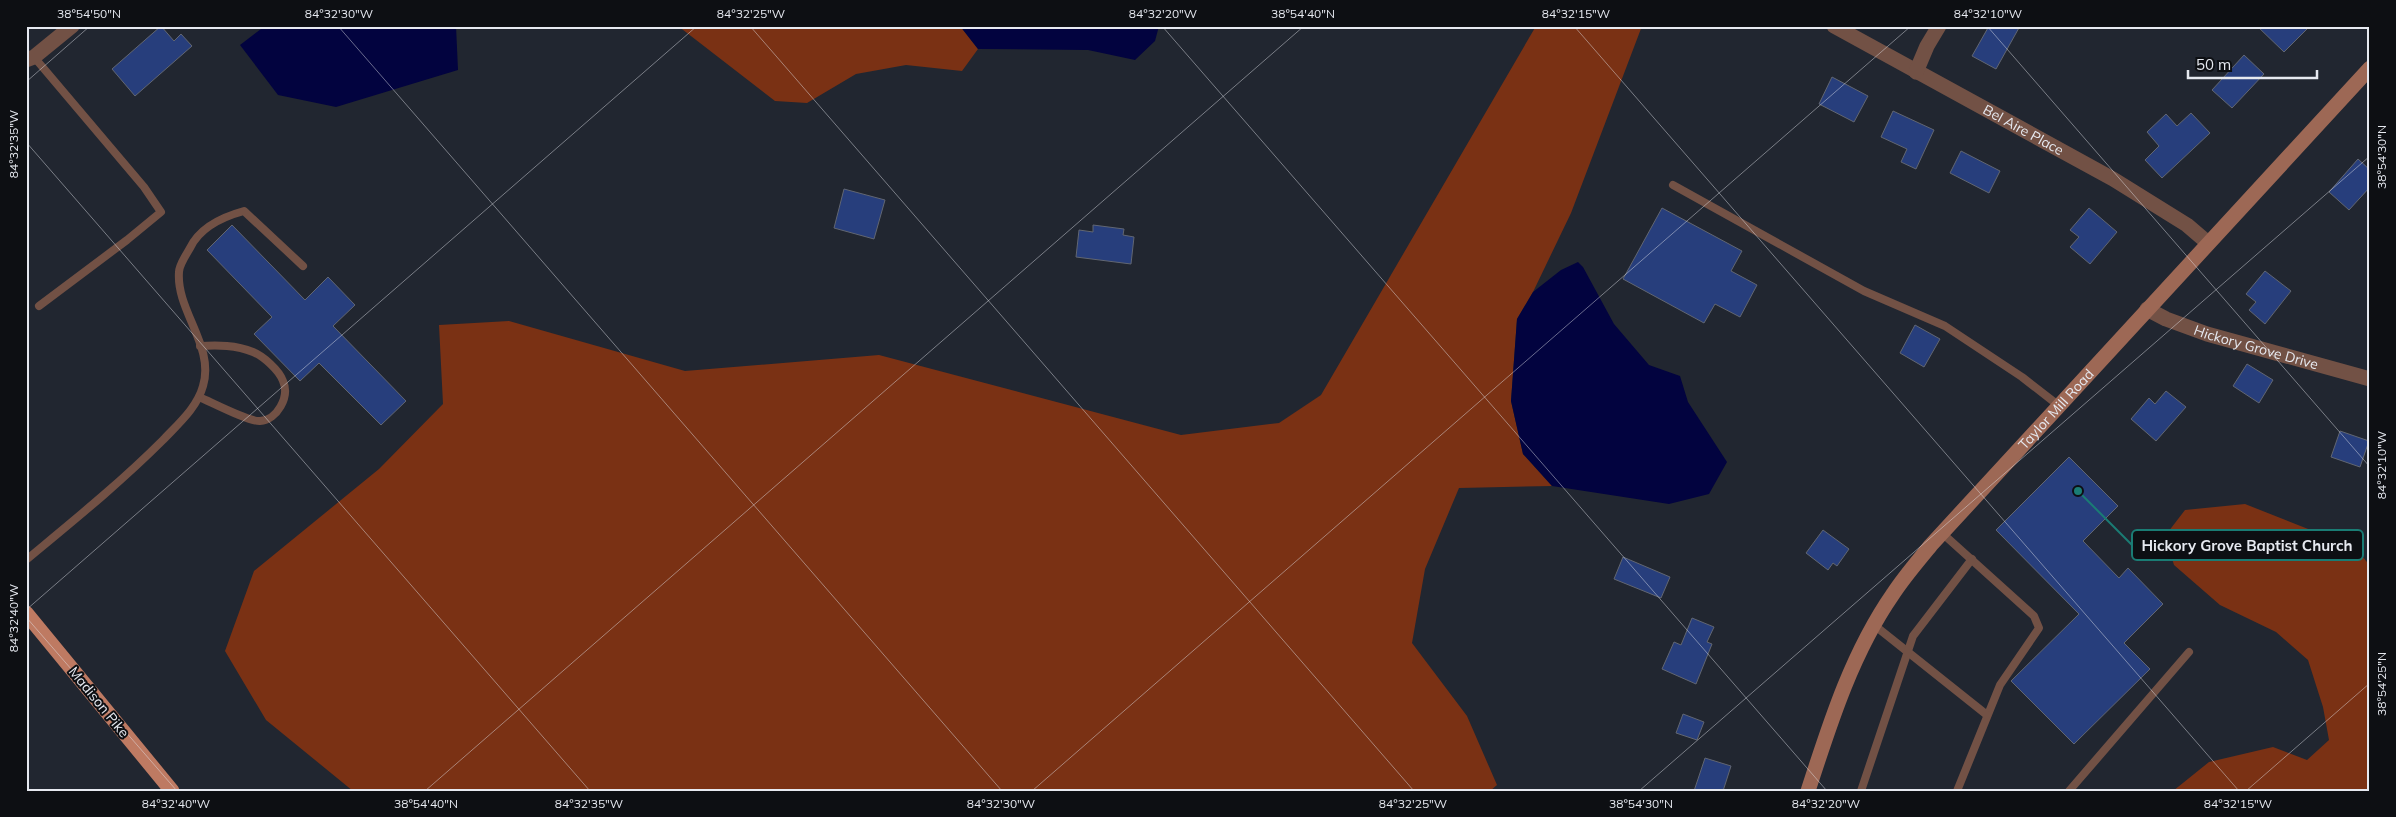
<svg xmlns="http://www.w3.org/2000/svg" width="2396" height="817" viewBox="0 0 2396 817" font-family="Mulish,sans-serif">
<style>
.forest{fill:#7a3114}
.water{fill:#02033f}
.building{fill:#273e7c;stroke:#616672}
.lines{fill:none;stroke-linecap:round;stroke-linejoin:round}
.lane{stroke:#725145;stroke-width:8}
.street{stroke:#725145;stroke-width:15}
.secondary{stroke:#9d6855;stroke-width:15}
.primary{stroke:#be7a62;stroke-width:15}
.ticks{fill:none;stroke:#e6e9f0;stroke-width:1;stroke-opacity:0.45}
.labels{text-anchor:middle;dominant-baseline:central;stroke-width:4;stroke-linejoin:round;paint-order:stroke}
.street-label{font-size:14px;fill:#e6e9f0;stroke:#0d0f13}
.leader{fill:none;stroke:#1a7c74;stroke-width:2}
.callout-dot{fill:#1a7c74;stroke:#0d0f13;stroke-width:2}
.callout{fill:#0d0f13;stroke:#1a7c74;stroke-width:2}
.callout-label{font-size:15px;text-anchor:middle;font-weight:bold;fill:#e6e9f0}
.neatline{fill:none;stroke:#e6e9f0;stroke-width:2}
.ticks-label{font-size:12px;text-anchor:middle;fill:#e6e9f0}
</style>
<rect width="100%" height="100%" fill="#212630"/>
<g class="forest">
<polygon points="678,26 960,26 978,49 962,71 906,65 856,74 807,103 775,101"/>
<polygon points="1536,26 1642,26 1571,213 1533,292 1517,319 1511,401 1523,454 1552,486 1459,488 1425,569 1412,643 1467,716 1497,785 1490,791 353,791 266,720 225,651 254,571 379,469 443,404 439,325 509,321 685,371 879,355 1181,435 1279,423 1321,395"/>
<polygon points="2245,504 2356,548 2370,566 2370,791 2173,791 2209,762 2273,747 2307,760 2329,740 2323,707 2308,660 2276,632 2220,605 2174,565 2165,536 2185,510"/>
</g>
<g class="water">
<polygon points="265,26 456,26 458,70 336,107 278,95 240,45"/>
<polygon points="960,26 1159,26 1155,41 1135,60 1088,50 978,49"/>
<polygon points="1578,262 1583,267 1614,324 1649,365 1680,376 1688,402 1727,462 1709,494 1669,504 1552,486 1523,454 1511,401 1517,319 1533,292 1561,270"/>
</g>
<g class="building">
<polygon points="161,26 174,41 181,34 192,46 135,96 112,69"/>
<polygon points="1989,26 2020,26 1996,69 1972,56"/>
<polygon points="2257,26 2310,26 2284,52"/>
<polygon points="2244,55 2264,74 2232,108 2212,90"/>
<polygon points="1832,77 1868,96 1854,122 1819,104"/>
<polygon points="1893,111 1934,130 1916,169 1901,162 1907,149 1881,137"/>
<polygon points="2191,113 2210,133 2162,178 2145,160 2159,146 2147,132 2166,114 2177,126"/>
<polygon points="1961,151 2000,171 1989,193 1950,173"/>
<polygon points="2358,159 2370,170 2370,187 2349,210 2329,192"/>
<polygon points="844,189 885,200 874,239 834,228"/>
<polygon points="1662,208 1742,251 1731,271 1757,285 1740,317 1715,304 1704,323 1623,279"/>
<polygon points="2089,208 2117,232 2090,264 2070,247 2079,237 2070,230"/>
<polygon points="232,225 305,300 328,277 355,305 333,326 406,401 381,425 319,363 300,381 254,334 272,317 207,250"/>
<polygon points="1093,225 1124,229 1123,235 1134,237 1131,264 1076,257 1079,230 1093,232"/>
<polygon points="2265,271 2291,291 2265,324 2249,310 2256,302 2246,294"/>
<polygon points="1915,325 1940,339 1924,367 1900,353"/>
<polygon points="2247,364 2273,380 2259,403 2233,386"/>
<polygon points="2166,391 2186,407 2156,441 2131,419 2149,398 2155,404"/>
<polygon points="2340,431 2369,441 2360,467 2331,457"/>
<polygon points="2069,457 2118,506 2083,541 2119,578 2128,568 2163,604 2124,643 2150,669 2074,744 2011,681 2079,614 1996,530"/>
<polygon points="1823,530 1849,549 1837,566 1833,563 1828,570 1806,553"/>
<polygon points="1623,557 1670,577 1661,598 1614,579"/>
<polygon points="1692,618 1714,627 1707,642 1712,644 1696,684 1662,669 1674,642 1681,645"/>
<polygon points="1683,714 1704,722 1697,740 1676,733"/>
<polygon points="1705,758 1731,766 1723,791 1694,791"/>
</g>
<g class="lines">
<g class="lane">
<polyline points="34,57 144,187 161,212 127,240 39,306"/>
<polyline points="1673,185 1864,291 1945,326 2022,377 2058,405"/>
<path d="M199,397C211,402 249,422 260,421C277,420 290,397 283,381C279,370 263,356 253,352C236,345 218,345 200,346"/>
<polyline points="1942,533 2034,616 2039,628 2000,685 1957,791"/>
<path d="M26,560C73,521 120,483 163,440C178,424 197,408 203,386C215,346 176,311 179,272C179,265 186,255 190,248C200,227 222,217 244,211L303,266"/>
<polyline points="1874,625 1987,715"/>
<polyline points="1861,791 1913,636 1972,559"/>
<polyline points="2069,791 2189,652"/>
</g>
<g class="street">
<path id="s1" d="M1834,26L2113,179L2187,225L2208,243"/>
<polyline points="26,60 34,57 72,26"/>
<polyline points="1916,72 1927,46 1939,26"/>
<path id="s2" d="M2147,309L2166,319L2207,334L2370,379"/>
</g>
<path class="secondary" id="s3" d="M1808,791C1830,723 1852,653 1893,594C1904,577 1918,561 1931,545L2370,68"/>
<polyline class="primary" points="26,613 172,791"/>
</g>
<path class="ticks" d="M338,26L1002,791M750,26L1414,791M1162,26L1827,791M1574,26L2239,791M1987,26L2370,467M26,82L90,26M26,142L590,791M26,610L697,26M26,617L177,791M425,791L1304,26M1032,791L1911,26M1639,791L2370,156M2246,791L2370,683"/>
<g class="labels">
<g class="street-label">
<text stroke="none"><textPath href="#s1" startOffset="216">Bel Aire Place</textPath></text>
<text stroke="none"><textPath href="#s2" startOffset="116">Hickory Grove Drive</textPath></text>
<text stroke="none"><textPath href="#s3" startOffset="462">Taylor Mill Road</textPath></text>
<text transform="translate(99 702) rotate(51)">Madison Pike</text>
</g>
</g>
<path class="leader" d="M2078 491L2132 545"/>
<circle class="callout-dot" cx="2078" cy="491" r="5"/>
<rect class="callout" x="2132" y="530" width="231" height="30" rx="5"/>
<g class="callout-label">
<text x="2247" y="551">Hickory Grove Baptist Church</text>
</g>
<rect width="2396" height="817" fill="none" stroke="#0d0f13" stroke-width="55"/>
<path d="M2188 70v8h129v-8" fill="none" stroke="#e6e9f0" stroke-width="2.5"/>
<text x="2196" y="70" font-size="15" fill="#e6e9f0" stroke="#0d0f13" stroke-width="4" paint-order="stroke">50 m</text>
<rect x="28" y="28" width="2340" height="762" class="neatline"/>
<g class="ticks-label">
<text x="89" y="18">38°54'50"N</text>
<text x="339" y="18">84°32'30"W</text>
<text x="751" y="18">84°32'25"W</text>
<text x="1163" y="18">84°32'20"W</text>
<text x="1303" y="18">38°54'40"N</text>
<text x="1576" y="18">84°32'15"W</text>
<text x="1988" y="18">84°32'10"W</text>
<text transform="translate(14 144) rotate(-90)" y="4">84°32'35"W</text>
<text transform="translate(2382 157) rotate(-90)" y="4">38°54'30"N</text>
<text transform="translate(2382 465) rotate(-90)" y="4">84°32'10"W</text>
<text transform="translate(14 618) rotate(-90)" y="4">84°32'40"W</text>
<text transform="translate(2382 684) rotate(-90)" y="4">38°54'25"N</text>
<text x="176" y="808">84°32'40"W</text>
<text x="426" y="808">38°54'40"N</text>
<text x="589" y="808">84°32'35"W</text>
<text x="1001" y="808">84°32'30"W</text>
<text x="1413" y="808">84°32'25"W</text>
<text x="1641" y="808">38°54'30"N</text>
<text x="1826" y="808">84°32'20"W</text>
<text x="2238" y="808">84°32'15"W</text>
</g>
</svg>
